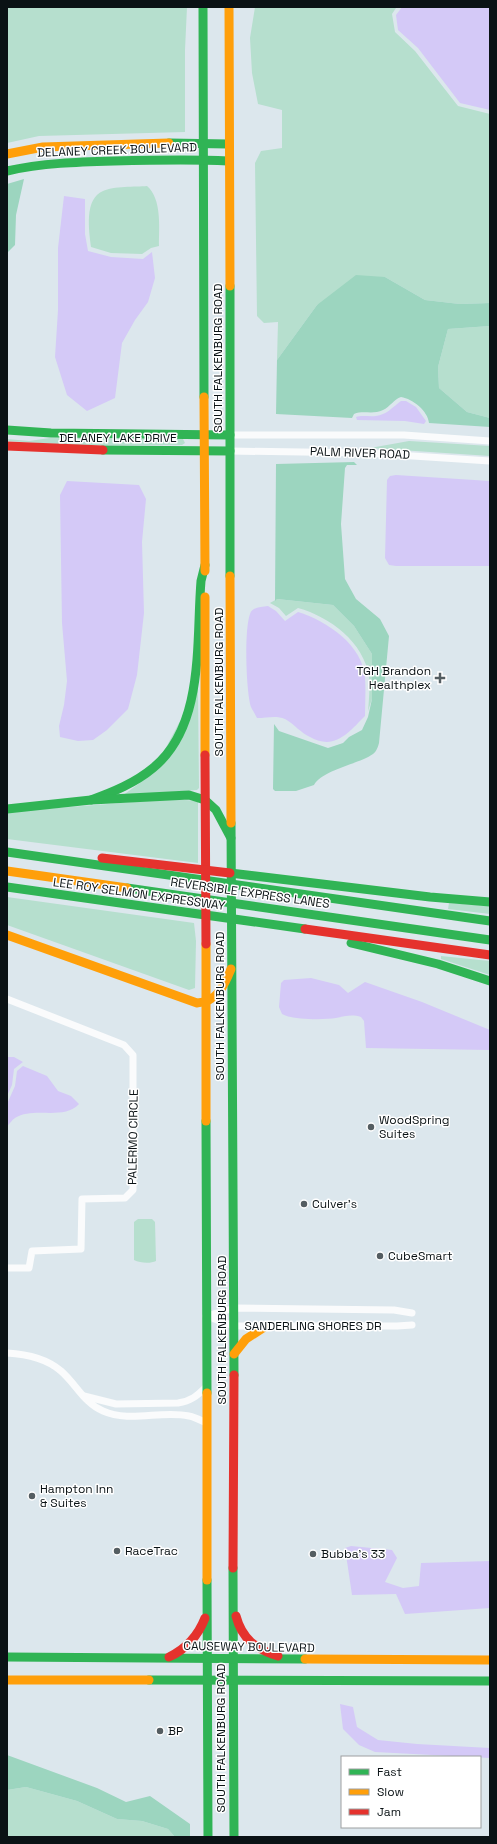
<svg xmlns="http://www.w3.org/2000/svg" width="497" height="1844" viewBox="0 0 497 1844" font-family="'Space Grotesk',sans-serif">
<style>
.green{fill:#b6dfce}
.forest{fill:#9cd5bf}
.water{fill:#d4c9f7}
.lines{fill:none;stroke-linecap:round;stroke-linejoin:round}
.street{stroke:#fafbfc;stroke-width:7}
.fast{stroke:#30b455;stroke-width:9}
.slow{stroke:#ff9f0a;stroke-width:9}
.jam{stroke:#e5322d;stroke-width:9}
.poi-dot{fill:#545d61;stroke:#fff;stroke-width:1.5}
.labels{text-anchor:middle;dominant-baseline:central;stroke-width:3;stroke-linejoin:round;paint-order:stroke}
.street-label{font-size:12px;fill:#0a1215;stroke:#fff}
.poi-label{font-size:12px;fill:#0a1215;stroke:#fff;text-anchor:start}
</style>
<rect width="100%" height="100%" fill="#dce7ed"/>
<g class="green">
<polygon points="7,7 187,7 185,50 185,132 39,136 7,143"/>
<polygon points="255,7 394,7 396,8 392,14 395,32 415,51 458,106 490,114 490,303 460,304 425,300 385,277 317,305 277,360 278,322 264,323 257,316 255,163 261,151 282,148 282,110 258,104 252,73 250,38"/>
<path d="M147,186C162,199 159,227 159,246L151,248L142,254L111,253L91,247C89,230 84,199 103,191C113,186 136,187 147,186Z"/>
<polygon points="490,326 490,418 467,412 439,388 438,367 448,329"/>
<polygon points="50,438 183,439 185,443 182,445 73,445 7,441 7,439 29,441"/>
<polygon points="409,441 490,446 490,456 370,448"/>
<path d="M277,599L333,605L354,626L372,654V699L368,711C369,700 370,688 369,677C364,642 330,617 298,608L286,616L279,608L270,603Z"/>
<polygon points="198,687 199,788 197,790 122,796 152,774"/>
<polygon points="171,799 198,801 198,863 7,839 7,812"/>
<polygon points="7,897 194,923 196,941 195,988 189,990 7,925"/>
<polygon points="449,903 490,906 490,914 448,909"/>
<polygon points="441,956 490,961 490,975 441,959"/>
<path d="M138,1219H152L155,1222L156,1261C150,1264 140,1263 134,1260V1222Z"/>
<polygon points="26,1787 77,1801 117,1819 142,1821 168,1829 175,1837 7,1837 7,1790"/>
</g>
<g class="forest">
<polygon points="24,179 16,215 15,245 7,253 7,184"/>
<path d="M356,275L385,277L425,300L460,304L490,303V326L448,329L438,367L439,388L467,412L490,418V427L429,423C428,411 413,399 401,397C394,399 390,407 383,410C373,415 363,410 354,414L352,418L276,414L277,360L317,305Z"/>
<path d="M354,462L357,465H347L345,468L341,524L345,579L356,599L380,619L389,636L379,743C378,747 376,752 373,754C359,764 322,770 314,785L296,791H275L273,789L274,724L279,731L328,748L343,743L349,737L362,730L368,717L372,699V654L354,626L333,605L277,599L275,601L276,464Z"/>
<polygon points="7,1755 97,1788 126,1802 150,1796 190,1824 190,1837 175,1837 168,1829 142,1821 117,1819 77,1801 26,1787 7,1790"/>
</g>
<g class="water">
<polygon points="402,7 490,7 490,110 460,103 418,48 398,30 396,15"/>
<polygon points="64,196 85,199 85,234 88,251 111,257 143,259 152,252 155,278 148,302 135,320 122,343 115,398 87,411 67,395 55,357 58,310 58,248"/>
<path d="M401,401H406L416,407L426,421L424,424L405,421L357,420L356,417C362,415 369,417 376,416C386,415 393,407 401,401Z"/>
<polygon points="396,475 490,481 490,566 396,566 389,565 385,558 387,480 390,476"/>
<polygon points="67,481 139,485 146,499 142,542 144,613 137,675 128,709 107,730 93,740 78,741 60,737 59,726 64,705 67,681 62,623 60,495"/>
<path d="M268,606L276,611L285,621L298,612C327,621 363,645 365,678C366,691 365,703 365,716C349,732 335,751 310,737C301,733 294,724 285,719C276,715 267,718 257,718C255,714 253,711 251,707C246,691 244,630 250,614C252,607 261,607 268,606Z"/>
<path d="M311,978L339,985L348,993L365,982L422,1002L490,1030V1050L366,1048L364,1021L361,1017C352,1014 345,1016 336,1018C324,1020 292,1020 282,1014L279,1007L281,983L284,980Z"/>
<polygon points="7,1057 14,1057 23,1062 14,1069 12,1085 7,1096"/>
<path d="M23,1066L47,1076L58,1091L71,1096L79,1104C63,1121 34,1106 15,1118C12,1120 9,1124 7,1127V1104L15,1086L17,1071Z"/>
<polygon points="351,1546 392,1550 397,1558 385,1582 403,1588 419,1586 421,1563 490,1561 490,1608 405,1614 396,1594 352,1595 345,1548"/>
<polygon points="340,1704 353,1707 357,1727 378,1740 417,1744 490,1748 490,1758 375,1752 359,1745 343,1729"/>
</g>
<g class="lines">
<g class="street">
<polyline points="230,435 404,435 490,441"/>
<polyline points="230,451 367,453 490,461"/>
<polyline points="7,999 124,1045 133,1055 133,1190 125,1198 82,1199 81,1249 32,1251 29,1268 7,1268"/>
<polyline points="206,1316 234,1326 397,1326 412,1325"/>
<polyline points="206,1316 235,1308 394,1310 412,1313"/>
<path d="M7,1353C26,1354 47,1359 61,1371C76,1384 84,1403 103,1411C130,1423 161,1410 189,1416C195,1417 200,1420 206,1423"/>
<path d="M84,1396L116,1404L178,1403C191,1401 197,1396 206,1387"/>
</g>
<g class="fast">
<polyline points="203,7 204,397"/>
<polyline points="169,143 228,144"/>
<path d="M7,171C42,163 78,162 114,161C152,160 190,159 228,161"/>
<polyline points="230,286 230,576"/>
<polyline points="7,430 51,433 230,435"/>
<polyline points="103,450 230,451"/>
<path d="M91,800C113,792 135,783 153,768C205,726 196,641 201,581L205,565"/>
<polyline points="7,809 91,800 189,795 205,800 216,810 231,838"/>
<polyline points="231,823 234,1375"/>
<polyline points="7,852 490,921"/>
<polyline points="230,873 430,897 490,902"/>
<polyline points="7,887 305,929"/>
<polyline points="127,888 490,940"/>
<polyline points="351,943 438,964 490,981"/>
<polyline points="206,1121 207,1393"/>
<polyline points="233,1568 234,1837"/>
<polyline points="207,1580 208,1837"/>
<polyline points="7,1657 305,1659"/>
<polyline points="149,1680 490,1681"/>
</g>
<g class="slow">
<polyline points="229,7 230,286"/>
<polyline points="7,154 43,147 169,143"/>
<polyline points="204,397 205,571"/>
<polyline points="230,576 231,823"/>
<polyline points="205,597 205,755"/>
<polyline points="7,871 127,888"/>
<path d="M7,935L197,1003C217,1002 224,986 231,969"/>
<polyline points="206,944 206,1121"/>
<polyline points="234,1354 246,1339 266,1326"/>
<polyline points="207,1393 207,1580"/>
<polyline points="305,1659 490,1660"/>
<polyline points="7,1680 149,1680"/>
</g>
<g class="jam">
<polyline points="7,446 103,450"/>
<polyline points="205,755 206,944"/>
<polyline points="102,858 230,873"/>
<polyline points="305,929 490,955"/>
<polyline points="233,1568 234,1375"/>
<path d="M236,1616C242,1639 256,1649 278,1656"/>
<path d="M169,1657C186,1649 198,1636 205,1618"/>
</g>
</g>
<g class="poi-dot">
<path d="M438 672h4v4h4v4h-4v4h-4v-4h-4v-4h4z"/>
<circle cx="371" cy="1127" r="4"/>
<circle cx="304" cy="1204" r="4"/>
<circle cx="380" cy="1256" r="4"/>
<circle cx="32" cy="1496" r="4"/>
<circle cx="117" cy="1551" r="4"/>
<circle cx="313" cy="1554" r="4"/>
<circle cx="160" cy="1731" r="4"/>
</g>
<g class="labels">
<g class="street-label">
<text transform="translate(117 150) rotate(-2)">DELANEY CREEK BOULEVARD</text>
<text transform="translate(218 358) rotate(-90)">SOUTH FALKENBURG ROAD</text>
<text x="118" y="438">DELANEY LAKE DRIVE</text>
<text transform="translate(360 453) rotate(2)">PALM RIVER ROAD</text>
<text transform="translate(219 682) rotate(-90)">SOUTH FALKENBURG ROAD</text>
<text transform="translate(250 893) rotate(8)">REVERSIBLE EXPRESS LANES</text>
<text transform="translate(139 894) rotate(8)">LEE ROY SELMON EXPRESSWAY</text>
<text transform="translate(220 1006) rotate(-90)">SOUTH FALKENBURG ROAD</text>
<text transform="translate(133 1137) rotate(-89)">PALERMO CIRCLE</text>
<text x="313" y="1326">SANDERLING SHORES DR</text>
<text transform="translate(222 1330) rotate(-90)">SOUTH FALKENBURG ROAD</text>
<text transform="translate(249 1647) rotate(1)">CAUSEWAY BOULEVARD</text>
<text transform="translate(221 1738) rotate(-90)">SOUTH FALKENBURG ROAD</text>
</g>
<g class="poi-label">
<text x="431" y="671" text-anchor="end">TGH Brandon<tspan x="431" dy="14">Healthplex</tspan></text>
<text x="379" y="1120">WoodSpring<tspan x="379" dy="14">Suites</tspan></text>
<text x="312" y="1204">Culver's</text>
<text x="388" y="1256">CubeSmart</text>
<text x="40" y="1489">Hampton Inn<tspan x="40" dy="14">&amp; Suites</tspan></text>
<text x="125" y="1551">RaceTrac</text>
<text x="321" y="1554">Bubba's 33</text>
<text x="168" y="1731">BP</text>
</g>
</g>
<rect width="497" height="1844" fill="none" stroke="#0a1215" stroke-width="16"/>
<rect x="341" y="1756" width="140" height="72" fill="#ffffff" stroke="#9da0a1"/>
<rect x="349" y="1769" width="20" height="6" fill="#30b455" stroke="#9da0a1"/>
<text x="377" y="1776" font-size="12" fill="#0a1215">Fast</text>
<rect x="349" y="1789" width="20" height="6" fill="#ff9f0a" stroke="#9da0a1"/>
<text x="377" y="1796" font-size="12" fill="#0a1215">Slow</text>
<rect x="349" y="1809" width="20" height="6" fill="#e5322d" stroke="#9da0a1"/>
<text x="377" y="1816" font-size="12" fill="#0a1215">Jam</text>
</svg>
